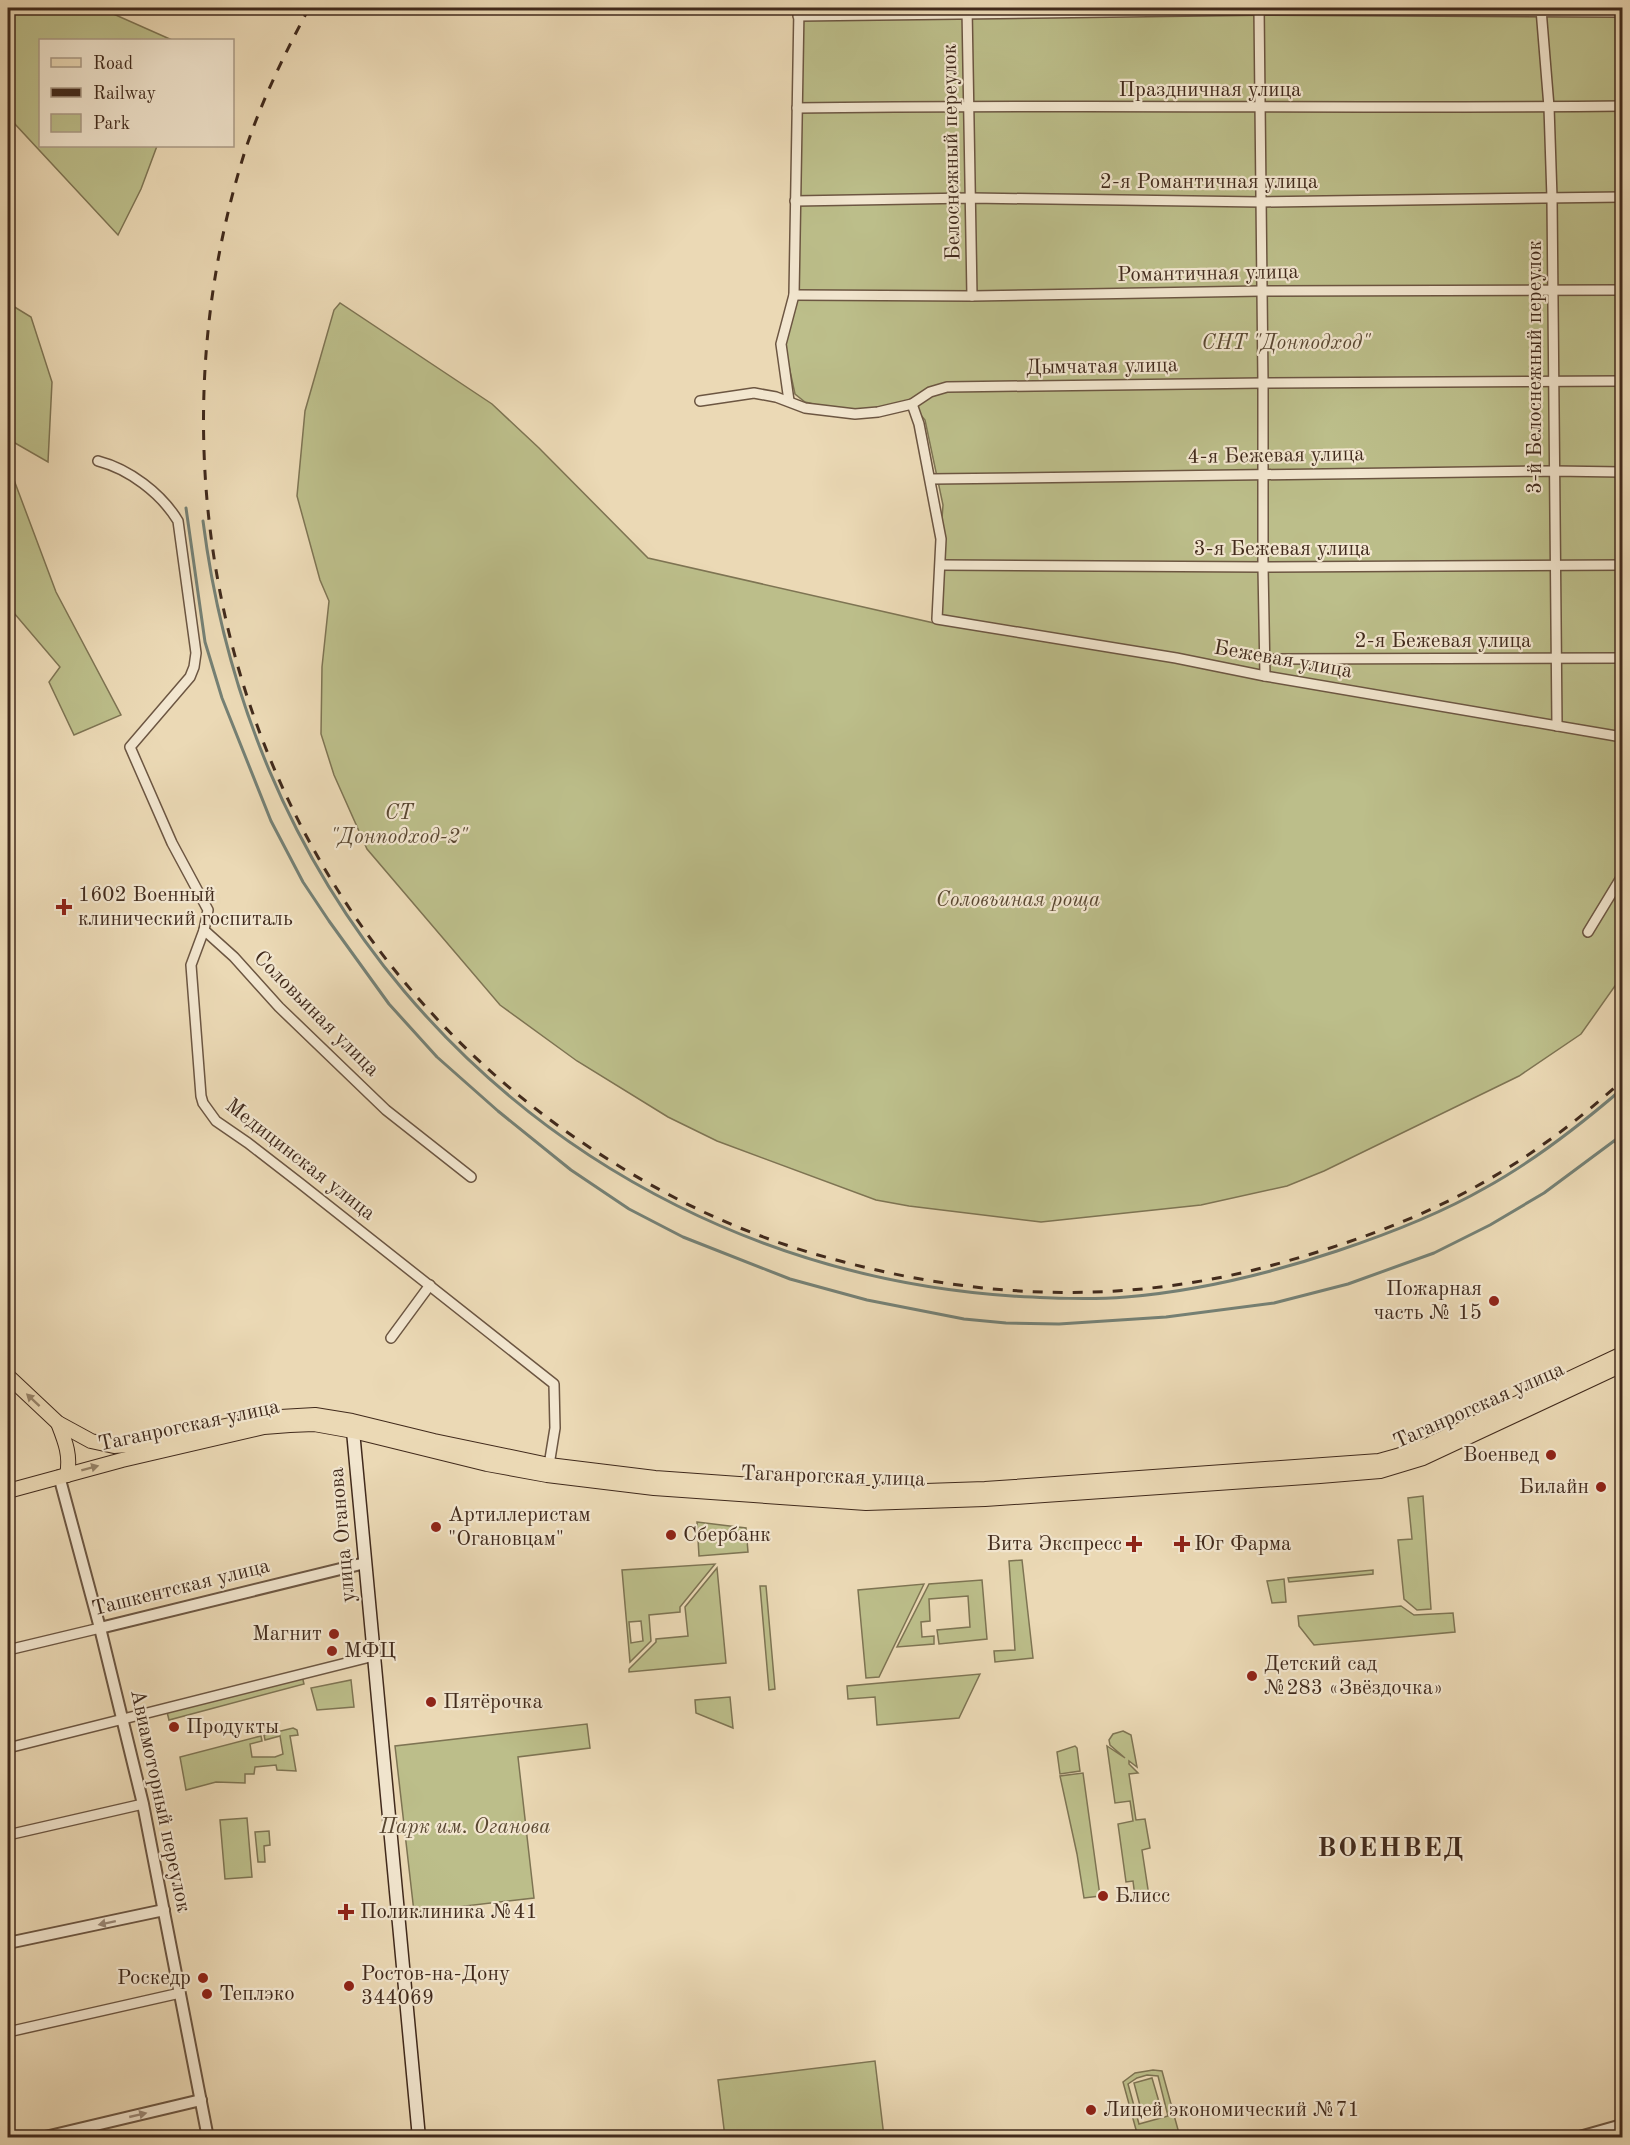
<svg xmlns="http://www.w3.org/2000/svg" width="1630" height="2145" viewBox="0 0 1630 2145" font-family="'Old Standard TT',serif">
<style>
.green{fill:#bcbe8a;stroke:#7e7453;stroke-width:1.5;fill-rule:evenodd}
.lines{fill:none;stroke-linecap:round;stroke-linejoin:round}
.stream{stroke:#758074;stroke-width:3}
.minor-casing{stroke:#6c5642;stroke-width:12}
.tertiary-casing{stroke:#6c5642;stroke-width:14}
.secondary-casing{stroke:#412a1c;stroke-width:15}
.primary-casing{stroke:#412a1c;stroke-width:16}
.minor{stroke:#f2e6cf;stroke-width:9}
.tertiary{stroke:#f2e6cf;stroke-width:10}
.secondary{stroke:#f2e6cf;stroke-width:12}
.primary{stroke:#ebd9b5;stroke-width:14}
.rail{stroke:#412a1c;stroke-width:3;stroke-dasharray:10 10;stroke-linecap:butt}
.oneway{fill:#968268}
.oneway2{fill:#9a8876}
.poi-dot{fill:#8f2418;stroke:#f2e6cf;stroke-width:2}
.labels{text-anchor:middle;dominant-baseline:central;stroke-width:4.5;stroke-linejoin:round;paint-order:stroke}
.street-label{font-size:21px;fill:#412a1c;stroke:#f2e6cf}
.park-label{font-size:21px;font-style:italic;fill:#5a4832;stroke:#f2e6cf}
.poi-label{font-size:21px;fill:#412a1c;stroke:#f2e6cf;text-anchor:start}
.district-label{font-size:27px;font-weight:bold;letter-spacing:1.5px;fill:#412a1c;stroke:#f2e6cf}
</style>
<rect width="100%" height="100%" fill="#ebd9b5"/>
<filter id="stains"><feTurbulence type="fractalNoise" baseFrequency=".00333" numOctaves="4"/><feColorMatrix values="0 0 0 0 .2 0 0 0 0 .09 0 0 0 0 .02 0 0 0 .5 -.17"/></filter>
<radialGradient id="worn" r=".72"><stop offset=".6" stop-color="#630" stop-opacity="0"/><stop offset="1" stop-color="#630" stop-opacity=".3"/></radialGradient>
<g class="green">
<polygon points="8,8 100,8 172,40 40,40 40,146 157,146 141,189 118,235 14,123 8,112"/>
<polygon points="802,8 1622,8 1622,976 1581,1034 1519,1076 1324,1171 1287,1186 1201,1205 1041,1222 909,1206 876,1200 717,1141 668,1117 577,1061 500,1005 367,849 334,775 321,734 322,667 329,601 320,580 297,496 305,411 334,310 340,303 492,404 539,448 648,558 934,623 943,505 925,420 910,402 878,410 830,408 805,402 795,394 785,348 797,252"/>
<polygon points="8,303 31,317 52,382 48,462 8,439"/>
<polygon points="8,464 56,592 121,715 74,735 49,682 60,667 8,606"/>
<polygon points="1423,1496 1431,1609 1417,1610 1404,1599 1398,1540 1412,1539 1408,1498"/>
<polygon points="697,1522 746,1528 748,1552 699,1556"/>
<polygon points="1022,1560 1033,1658 995,1662 994,1651 1015,1650 1009,1561"/>
<path d="M715,1564L680,1607V1612L649,1615L651,1641L630,1662L622,1570ZM641,1621L643,1641L631,1643L629,1622Z"/>
<polygon points="717,1568 726,1663 629,1672 629,1669 656,1642 656,1639 688,1636 685,1607"/>
<polygon points="1373,1570 1373,1574 1289,1582 1288,1578"/>
<polygon points="1284,1579 1286,1602 1272,1603 1267,1581"/>
<polygon points="982,1580 987,1639 939,1644 937,1630 970,1627 968,1596 929,1599 930,1621 921,1622 922,1637 934,1636 934,1644 897,1647 929,1584"/>
<polygon points="924,1584 879,1677 866,1678 858,1590"/>
<polygon points="760,1586 766,1586 775,1689 769,1690"/>
<polygon points="1401,1606 1414,1615 1453,1613 1455,1632 1314,1645 1299,1626 1298,1616"/>
<polygon points="980,1674 959,1718 877,1725 875,1697 848,1699 847,1686"/>
<polygon points="302,1676 304,1684 169,1720 167,1712"/>
<polygon points="351,1680 354,1707 317,1710 311,1688"/>
<polygon points="730,1697 733,1728 696,1713 695,1700"/>
<polygon points="587,1724 590,1748 518,1757 534,1898 414,1912 395,1746"/>
<polygon points="293,1728 297,1730 298,1735 290,1736 296,1771 277,1770 276,1765 255,1767 254,1774 245,1774 245,1783 216,1782 186,1790 180,1757 261,1736 262,1741 250,1744 252,1757 275,1757 283,1754 280,1736 265,1740 264,1735"/>
<polygon points="1123,1731 1131,1735 1137,1767 1129,1761 1129,1764 1138,1773 1129,1774 1136,1820 1145,1819 1150,1848 1142,1850 1149,1896 1135,1897 1133,1881 1126,1882 1118,1824 1133,1821 1130,1801 1115,1803 1107,1746 1125,1758 1110,1745 1109,1740 1113,1734"/>
<polygon points="1075,1746 1077,1748 1080,1771 1060,1774 1057,1752"/>
<polygon points="1083,1773 1100,1896 1084,1898 1077,1854 1060,1776"/>
<polygon points="247,1818 252,1877 225,1879 220,1820"/>
<polygon points="269,1831 270,1845 264,1846 265,1862 258,1862 255,1832"/>
<polygon points="875,2061 884,2137 725,2137 718,2080"/>
<path d="M1153,2070L1162,2071L1180,2137H1138L1123,2082L1135,2073ZM1147,2075L1158,2076L1168,2116L1139,2124L1128,2084L1137,2078Z"/>
<polygon points="1152,2078 1162,2112 1143,2117 1134,2083"/>
</g>
<g class="lines">
<g class="stream">
<polyline points="186,508 205,642 222,698 271,821 303,882 329,921 389,1004 437,1057 498,1111 571,1170 629,1209 683,1237 790,1279 867,1300 964,1319 1006,1323 1059,1324 1166,1317 1274,1303 1348,1284 1434,1253 1490,1225 1544,1193 1622,1135"/>
<path d="M203,521C225,694 291,857 404,991C558,1173 776,1280 1012,1296C1050,1298 1088,1300 1126,1297C1198,1291 1268,1274 1337,1251C1388,1234 1438,1215 1485,1188C1534,1161 1579,1126 1622,1089"/>
<polyline points="1615,1141 1622,1150"/>
</g>
<defs>
<g id="minor">
<polyline points="967,8 972,296"/>
<polyline points="1259,8 1263,383 1263,567 1265,676"/>
<polyline points="1541,9 1549,107 1552,198 1557,726"/>
<polyline points="798,16 1260,10 1622,12"/>
<path d="M797,108C1072,104 1347,109 1622,106"/>
<polyline points="795,201 971,198 1261,202 1622,197"/>
<polyline points="794,295 972,296 1261,291 1622,290"/>
<polyline points="700,401 754,393 776,397 805,408 855,414 878,412 912,404 930,392 947,387 1263,383 1622,381"/>
<polyline points="789,401 781,344 794,295 799,8"/>
<polyline points="912,404 919,424 941,539 937,619 1176,658 1265,676 1622,737"/>
<path d="M98,461C129,469 161,493 178,521L196,653L194,667L190,677L130,747L172,843L208,910L204,930L234,957L279,1007L386,1110L471,1177"/>
<polyline points="931,479 1553,471 1622,472"/>
<polyline points="941,565 1263,567 1622,565"/>
<polyline points="1264,659 1622,658"/>
<polyline points="204,930 191,965 201,1096 203,1103 216,1121 248,1143 301,1184 554,1384 555,1428 549,1465"/>
<polyline points="1588,932 1622,876"/>
<polyline points="391,1338 430,1285"/>
<polyline points="8,1650 100,1628"/>
<polyline points="8,1748 374,1656"/>
<polyline points="8,1835 143,1804"/>
<polyline points="8,2032 180,1993"/>
</g>
<g id="tertiary">
<polyline points="59,1476 100,1628 143,1804 208,2138"/>
<polyline points="100,1628 365,1563"/>
<polyline points="8,1943 164,1910"/>
<polyline points="41,2138 201,2100"/>
<polyline points="1576,2138 1622,2125"/>
</g>
<polyline id="secondary" points="353,1431 419,2138"/>
<g id="primary">
<polyline points="8,1376 58,1423 91,1441 114,1446 142,1444 263,1418 315,1415 352,1421 434,1441 549,1465 655,1478 866,1493 985,1489 1379,1461 1397,1456 1428,1445 1622,1354"/>
<path d="M58,1423C65,1441 71,1455 67,1475"/>
<polyline points="8,1491 122,1460 264,1427 290,1425 314,1424 353,1431 487,1464 547,1475 654,1488 866,1503 985,1499 1320,1476 1380,1471 1423,1458 1622,1365"/>
</g>
</defs>
<use href="#minor" class="minor-casing"/>
<use href="#tertiary" class="tertiary-casing"/>
<use href="#secondary" class="secondary-casing"/>
<use href="#primary" class="primary-casing"/>
<use href="#minor" class="minor"/>
<use href="#tertiary" class="tertiary"/>
<use href="#secondary" class="secondary"/>
<use href="#primary" class="primary"/>
<path class="rail" d="M309,8C285,53 261,102 245,151C128,523 263,934 592,1149C673,1202 750,1238 844,1262C987,1300 1130,1304 1273,1265C1346,1245 1420,1219 1486,1181C1535,1153 1580,1119 1622,1081"/>
</g>
<defs><path id="oneway-solid" d="M-6-.8H1V-3.2L6.5 0L1 3.2V.8H-6Z" transform="scale(1.5)"/></defs>
<g class="oneway">
<use href="#oneway-solid" transform="translate(33 1400) rotate(-137)"/>
<use href="#oneway-solid" transform="translate(90 1468) rotate(-15)"/>
</g>
<g class="oneway2">
<use href="#oneway-solid" transform="translate(107 1923) rotate(168)"/>
<use href="#oneway-solid" transform="translate(138 2115) rotate(-13)"/>
</g>
<g class="poi-dot">
<path d="M61 898h6v6h6v6h-6v6h-6v-6h-6v-6h6z"/>
<circle cx="1494" cy="1301" r="6"/>
<circle cx="1551" cy="1455" r="6"/>
<circle cx="1601" cy="1487" r="6"/>
<circle cx="436" cy="1527" r="6"/>
<circle cx="671" cy="1535" r="6"/>
<path d="M1131 1535h6v6h6v6h-6v6h-6v-6h-6v-6h6z"/>
<path d="M1179 1535h6v6h6v6h-6v6h-6v-6h-6v-6h6z"/>
<circle cx="334" cy="1634" r="6"/>
<circle cx="332" cy="1651" r="6"/>
<circle cx="1252" cy="1676" r="6"/>
<circle cx="431" cy="1702" r="6"/>
<circle cx="174" cy="1727" r="6"/>
<circle cx="1103" cy="1896" r="6"/>
<path d="M343 1903h6v6h6v6h-6v6h-6v-6h-6v-6h6z"/>
<circle cx="203" cy="1978" r="6"/>
<circle cx="349" cy="1986" r="6"/>
<circle cx="207" cy="1994" r="6"/>
<circle cx="1091" cy="2110" r="6"/>
</g>
<g class="labels">
<g class="street-label">
<text x="1210" y="90">Праздничная улица</text>
<text transform="translate(952 152) rotate(-91)">Белоснежный переулок</text>
<text x="1209" y="182">2-я Романтичная улица</text>
<text transform="translate(1208 274) rotate(-1)">Романтичная улица</text>
<text transform="translate(1102 367) rotate(-1)">Дымчатая улица</text>
<text transform="translate(1535 367) rotate(-90)">3-й Белоснежный переулок</text>
<text transform="translate(1276 456) rotate(-1)">4-я Бежевая улица</text>
<text x="1282" y="549">3-я Бежевая улица</text>
<text x="1443" y="641">2-я Бежевая улица</text>
<text transform="translate(1283 660) rotate(10)">Бежевая улица</text>
<text transform="translate(316 1014) rotate(45)">Соловьиная улица</text>
<text transform="translate(300 1160) rotate(38)">Медицинская улица</text>
<text transform="translate(1479 1406) rotate(-24)">Таганрогская улица</text>
<text transform="translate(189 1426) rotate(-12)">Таганрогская улица</text>
<text transform="translate(833 1477) rotate(2)">Таганрогская улица</text>
<text transform="translate(343 1535) rotate(-95)">улица Оганова</text>
<text transform="translate(181 1588) rotate(-14)">Ташкентская улица</text>
<text transform="translate(160 1801) rotate(78)">Авиамоторный переулок</text>
</g>
<g class="park-label">
<text x="1286" y="343">СНТ "Донподход"</text>
<text x="399" y="813">СТ<tspan x="399" dy="24">"Донподход-2"</tspan></text>
<text x="1018" y="900">Соловьиная роща</text>
<text x="465" y="1827">Парк им. Оганова</text>
</g>
<g class="poi-label">
<text x="78" y="895">1602 Военный<tspan x="78" dy="24">клинический госпиталь</tspan></text>
<text x="1482" y="1289" text-anchor="end">Пожарная<tspan x="1482" dy="24">часть № 15</tspan></text>
<text x="1539" y="1455" text-anchor="end">Военвед</text>
<text x="1589" y="1487" text-anchor="end">Билайн</text>
<text x="448" y="1515">Артиллеристам<tspan x="448" dy="24">"Огановцам"</tspan></text>
<text x="683" y="1535">Сбербанк</text>
<text x="1122" y="1544" text-anchor="end">Вита Экспресс</text>
<text x="1194" y="1544">Юг Фарма</text>
<text x="322" y="1634" text-anchor="end">Магнит</text>
<text x="344" y="1651">МФЦ</text>
<text x="1264" y="1664">Детский сад<tspan x="1264" dy="24">№283 «Звёздочка»</tspan></text>
<text x="443" y="1702">Пятёрочка</text>
<text x="186" y="1727">Продукты</text>
<text x="1115" y="1896">Блисс</text>
<text x="360" y="1912">Поликлиника №41</text>
<text x="361" y="1974">Ростов-на-Дону<tspan x="361" dy="24">344069</tspan></text>
<text x="191" y="1978" text-anchor="end">Роскедр</text>
<text x="219" y="1994">Теплэко</text>
<text x="1103" y="2110">Лицей экономический №71</text>
</g>
<g class="district-label">
<text x="1391" y="1848">ВОЕНВЕД</text>
</g>
</g>
<rect width="1630" height="2145" fill="none" stroke="#ebd9b5" stroke-width="30"/>
<rect x="9" y="9" width="1612" height="2127" fill="none" stroke="#412a1c" stroke-width="3"/>
<rect x="15" y="15" width="1600" height="2115" fill="none" stroke="#412a1c" stroke-width="1.5"/>
<rect x="39" y="39" width="195" height="108" fill="#f2e6cf" stroke="#ab9b87" stroke-width="1.5"/>
<rect x="51" y="58" width="30" height="9" fill="#ebd9b5" stroke="#ab9b87" stroke-width="1.5"/>
<text x="93" y="69" font-size="18" fill="#412a1c">Road</text>
<rect x="51" y="88" width="30" height="9" fill="#412a1c" stroke="#ab9b87" stroke-width="1.5"/>
<text x="93" y="99" font-size="18" fill="#412a1c">Railway</text>
<rect x="51" y="114" width="30" height="18" fill="#bcbe8a" stroke="#ab9b87" stroke-width="1.5"/>
<text x="93" y="129" font-size="18" fill="#412a1c">Park</text>
<rect width="100%" height="100%" filter="url(#stains)"/>
<rect width="100%" height="100%" fill="url(#worn)"/>
</svg>
